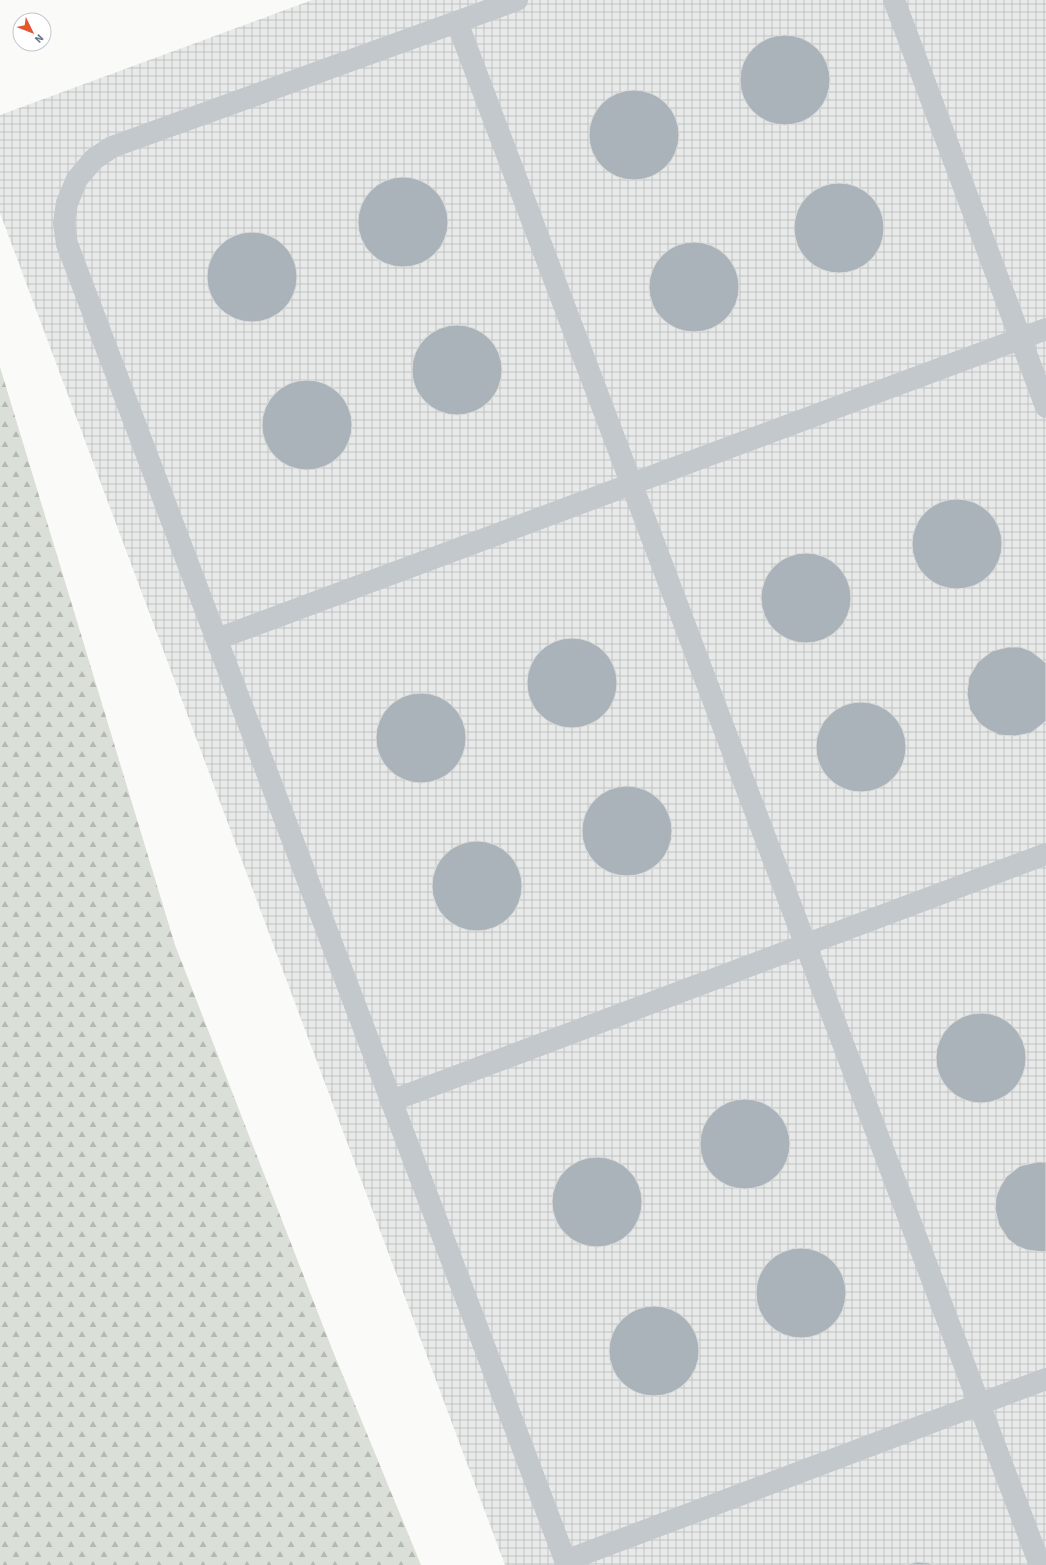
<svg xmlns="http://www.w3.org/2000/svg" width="1046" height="1565" viewBox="0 0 1046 1565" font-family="'Source Sans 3',sans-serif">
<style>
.industrial{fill:url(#industrial-grid)}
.forest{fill:url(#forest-firs)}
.building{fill:#aab3b9;stroke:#dcdcda}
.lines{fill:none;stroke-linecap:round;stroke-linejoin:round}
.minor{stroke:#c3c8cc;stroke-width:22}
</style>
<defs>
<pattern id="industrial-grid" width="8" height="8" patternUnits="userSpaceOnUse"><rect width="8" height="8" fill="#e8e9e9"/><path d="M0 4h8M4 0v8" fill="none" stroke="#c0c1c2"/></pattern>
<pattern id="forest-firs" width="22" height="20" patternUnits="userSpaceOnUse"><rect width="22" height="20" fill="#dadfd7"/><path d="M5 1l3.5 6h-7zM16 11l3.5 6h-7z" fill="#b4b9b4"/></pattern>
</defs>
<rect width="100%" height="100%" fill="#fafaf8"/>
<polygon class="industrial" points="312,0 1046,0 1046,1565 505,1565 0,213 0,115"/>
<polygon class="forest" points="0,367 175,945 332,1349 421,1565 0,1565"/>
<g class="building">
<circle cx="785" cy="80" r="45"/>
<circle cx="634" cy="135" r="45"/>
<circle cx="403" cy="222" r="45"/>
<circle cx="839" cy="228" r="45"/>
<circle cx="252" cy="277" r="45"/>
<circle cx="694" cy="287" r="45"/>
<circle cx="457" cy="370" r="45"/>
<circle cx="307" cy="425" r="45"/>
<circle cx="957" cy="544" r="45"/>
<circle cx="806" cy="598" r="45"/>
<circle cx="572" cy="683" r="45"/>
<polygon points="1008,647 1020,647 1031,651 1046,663 1046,721 1031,733 1015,736 999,735 989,730 980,724 970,710 967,694 969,677 978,662 992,651"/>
<circle cx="421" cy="738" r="45"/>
<circle cx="861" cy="747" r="45"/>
<circle cx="627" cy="831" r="45"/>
<circle cx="477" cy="886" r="45"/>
<circle cx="981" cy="1058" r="45"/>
<circle cx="745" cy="1144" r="45"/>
<circle cx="597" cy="1202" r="45"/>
<polygon points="1037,1162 1046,1162 1046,1251 1043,1252 1027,1250 1017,1246 1008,1239 999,1225 995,1209 996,1197 1000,1187 1006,1177 1020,1166"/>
<circle cx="801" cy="1293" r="45"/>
<circle cx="654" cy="1351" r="45"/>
<polygon points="917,1562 929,1563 936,1565 905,1565"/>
</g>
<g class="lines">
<g class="minor">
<polyline points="517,0 112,147 94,159 77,179 67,203 64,223 67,244 567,1565"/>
<polyline points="894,0 1046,407"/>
<polyline points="457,22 1040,1565"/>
<polyline points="217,639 1046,329"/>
<polyline points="391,1101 1046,854"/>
<polyline points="565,1561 1046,1379"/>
</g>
</g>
<g transform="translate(32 32) rotate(133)"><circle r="19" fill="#ffffff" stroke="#c1c8cd"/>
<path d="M0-3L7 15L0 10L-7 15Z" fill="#e4572e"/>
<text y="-6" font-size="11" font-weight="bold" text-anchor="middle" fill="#657683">N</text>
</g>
</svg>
